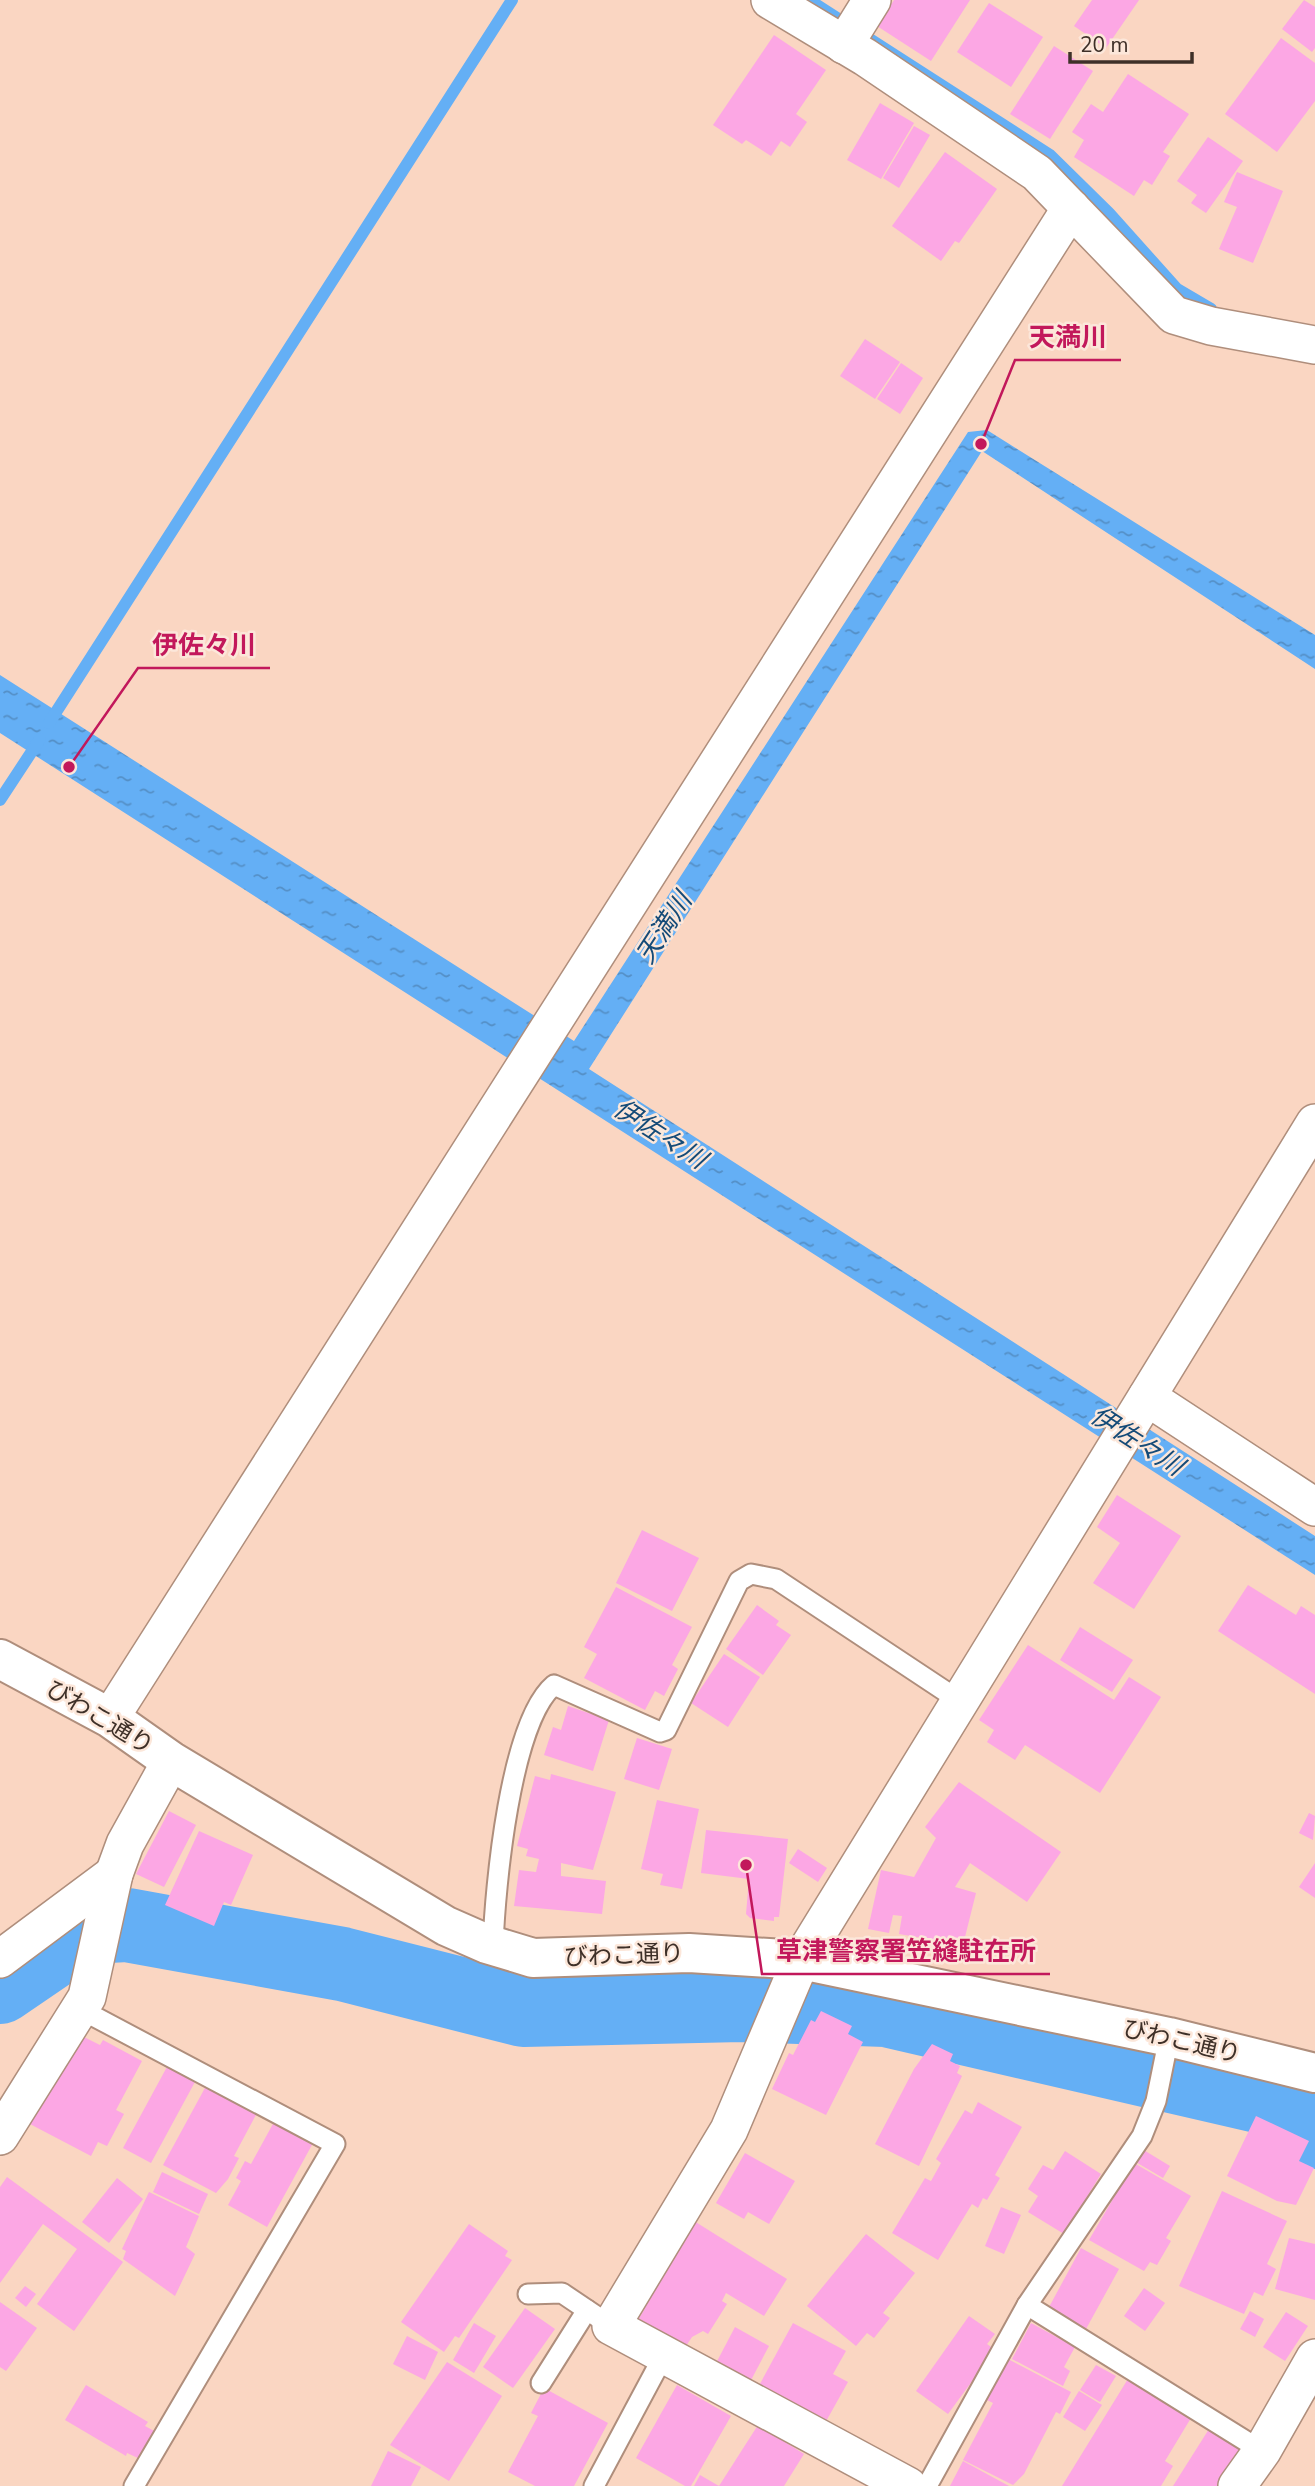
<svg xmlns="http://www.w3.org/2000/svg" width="1315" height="2486" viewBox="0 0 1315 2486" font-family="'Nunito Sans','Noto Sans JP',sans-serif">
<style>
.water{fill:url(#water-ripples)}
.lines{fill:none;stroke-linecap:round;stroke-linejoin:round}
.stream{stroke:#64aff5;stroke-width:12}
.river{stroke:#64aff5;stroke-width:74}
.building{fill:#fca7e4}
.service-casing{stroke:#af8e7c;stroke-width:23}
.minor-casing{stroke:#af8e7c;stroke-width:40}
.tertiary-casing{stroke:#af8e7c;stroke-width:42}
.service{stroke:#fff;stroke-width:19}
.minor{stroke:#fff;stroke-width:37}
.tertiary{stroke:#fff;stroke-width:38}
.labels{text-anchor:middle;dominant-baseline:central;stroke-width:5;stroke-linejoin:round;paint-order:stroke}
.street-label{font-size:24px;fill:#3e3028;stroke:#fce7da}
.water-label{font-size:26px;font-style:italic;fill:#154b78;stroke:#fce7da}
.leader{fill:none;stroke:#c2185b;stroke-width:2.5}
.callout-dot{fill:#c2185b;stroke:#fce7da;stroke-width:2.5}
.callout-label{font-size:26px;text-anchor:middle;font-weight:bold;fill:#c2185b;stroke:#fce7da;stroke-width:5;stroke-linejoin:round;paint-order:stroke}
</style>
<defs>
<pattern id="water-ripples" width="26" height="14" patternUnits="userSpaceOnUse" patternTransform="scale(1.75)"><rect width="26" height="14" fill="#64aff5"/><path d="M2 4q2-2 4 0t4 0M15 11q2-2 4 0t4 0" fill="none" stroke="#548fc6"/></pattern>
</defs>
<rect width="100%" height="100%" fill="#fad6c2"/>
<polygon class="water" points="987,430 1315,635 1315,669 982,451 589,1069 1315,1536 1315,1575 0,733 0,675 574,1041 968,432"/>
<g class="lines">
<g class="stream">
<polyline points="809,0 1050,155 1109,213 1177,289 1211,309"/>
<polyline points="49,723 512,0"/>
<polyline points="0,800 40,739"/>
</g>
<polyline class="river" points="0,1987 88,1927 127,1925 342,1964 523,2010 741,2005 886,2010 1271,2099 1315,2132"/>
</g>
<g class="building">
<polygon points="894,0 970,0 931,61 877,26"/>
<polygon points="1092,0 1139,0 1106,48 1074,26"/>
<polygon points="1304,0 1315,7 1315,48 1312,52 1282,29"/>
<polygon points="989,3 1043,37 1011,87 957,52"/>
<polygon points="774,35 826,70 796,114 807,122 790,147 781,141 771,156 746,140 742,144 713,125"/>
<polygon points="1281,38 1315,63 1315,101 1277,152 1225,114"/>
<polygon points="1054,46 1093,71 1050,139 1010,114"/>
<polygon points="1128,74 1189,114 1163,152 1170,156 1152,185 1144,180 1134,196 1074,157 1084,140 1072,132 1091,104 1103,112"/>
<polygon points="880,103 914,123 881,179 847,160"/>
<polygon points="914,126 930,135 899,188 883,178"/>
<polygon points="1208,137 1243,161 1206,213 1191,203 1197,195 1177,181"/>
<polygon points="945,152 997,189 959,243 955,241 941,261 892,226"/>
<polygon points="1237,172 1283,191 1253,263 1219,249 1237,207 1224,202"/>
<polygon points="865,339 900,362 875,399 840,376"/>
<polygon points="901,363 923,378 900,414 877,399"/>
<polygon points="1117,1495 1181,1536 1134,1609 1093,1583 1120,1543 1097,1527"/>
<polygon points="642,1530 699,1558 672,1611 616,1583"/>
<polygon points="1248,1585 1296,1615 1301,1606 1315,1615 1315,1694 1218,1631"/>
<polygon points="616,1587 692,1627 672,1665 678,1669 664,1696 655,1691 645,1710 584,1678 597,1654 584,1647"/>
<polygon points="757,1605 779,1621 776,1625 791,1635 763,1675 726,1649"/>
<polygon points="1080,1627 1133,1660 1112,1692 1060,1660"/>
<polygon points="1028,1645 1114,1700 1129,1677 1161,1697 1100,1793 1025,1745 1015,1760 987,1742 994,1730 979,1720"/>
<polygon points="724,1654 760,1677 728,1727 691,1703"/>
<polygon points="568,1706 609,1720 593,1771 544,1755 553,1727 561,1730"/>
<polygon points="637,1738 672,1749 659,1790 624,1779"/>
<polygon points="551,1774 616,1792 593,1870 561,1863 561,1876 606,1881 602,1914 514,1906 519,1870 536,1872 539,1859 526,1856 528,1849 517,1846 535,1776 550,1780"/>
<polygon points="959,1782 1061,1852 1027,1902 970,1863 955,1887 976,1893 963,1945 899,1934 902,1916 893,1915 889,1933 868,1929 881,1870 914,1877 936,1838 925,1827"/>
<polygon points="657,1800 699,1809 682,1889 660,1885 663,1874 641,1869"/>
<polygon points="169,1811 196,1825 164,1887 136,1874"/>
<polygon points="1309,1813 1315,1816 1313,1840 1299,1833"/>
<polygon points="706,1830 788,1839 779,1917 774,1917 774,1921 750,1918 746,1914 749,1879 701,1873"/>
<polygon points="199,1831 253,1855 231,1905 224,1902 214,1926 165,1905"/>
<polygon points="798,1849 827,1868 818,1882 789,1863"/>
<polygon points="1315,1863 1315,1898 1299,1887"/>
<polygon points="821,2011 852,2026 848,2034 863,2042 826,2115 772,2089 789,2053 793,2055 811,2020 815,2022"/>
<polygon points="76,2033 100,2045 103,2040 142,2061 116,2110 124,2114 107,2146 98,2142 91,2156 28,2123"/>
<polygon points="932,2044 953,2054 950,2061 960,2066 957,2073 962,2076 919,2166 875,2144 914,2069"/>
<polygon points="168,2065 196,2080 151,2163 123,2148"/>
<polygon points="206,2086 257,2113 234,2156 239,2158 228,2179 216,2193 163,2165"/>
<polygon points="978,2102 1022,2127 995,2175 1000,2178 987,2200 983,2198 978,2208 972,2204 938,2260 892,2233 925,2178 931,2181 941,2163 936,2159 965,2110 972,2114"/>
<polygon points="1256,2116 1309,2141 1299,2161 1314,2168 1296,2205 1277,2201 1227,2176"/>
<polygon points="274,2122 313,2143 267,2227 228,2205 241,2181 236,2178 245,2161 251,2164"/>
<polygon points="1142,2149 1170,2166 1163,2178 1134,2161"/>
<polygon points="1065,2151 1101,2174 1064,2234 1028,2212 1038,2196 1028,2189 1043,2165 1053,2170"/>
<polygon points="745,2153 795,2181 769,2224 748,2212 744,2219 716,2203"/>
<polygon points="1134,2163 1191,2196 1166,2238 1171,2241 1157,2265 1150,2262 1144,2271 1089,2240"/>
<polygon points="162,2172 208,2194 199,2214 153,2192"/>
<polygon points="7,2177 123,2262 74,2331 37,2304 77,2249 43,2224 0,2283 0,2187"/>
<polygon points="117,2178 143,2199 109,2243 82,2222"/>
<polygon points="1222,2191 1287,2221 1267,2264 1276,2269 1263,2296 1254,2292 1244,2314 1179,2286"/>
<polygon points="149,2192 199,2216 186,2247 195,2254 175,2296 123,2259 126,2251 122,2249"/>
<polygon points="1001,2207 1021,2215 1004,2254 985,2246"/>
<polygon points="694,2221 787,2279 764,2316 726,2293 722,2301 727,2304 708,2334 703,2331 692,2337 682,2352 636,2323 644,2310 640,2308"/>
<polygon points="469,2224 508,2251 505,2256 512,2260 459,2338 455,2336 444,2352 401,2322"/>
<polygon points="866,2234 915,2273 883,2313 890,2318 874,2338 867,2333 856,2346 807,2306"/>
<polygon points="1289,2238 1315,2244 1315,2300 1275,2289"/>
<polygon points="1081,2248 1119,2269 1086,2329 1048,2309"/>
<polygon points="25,2286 36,2294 26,2307 15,2298"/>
<polygon points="1144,2288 1165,2303 1145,2331 1124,2316"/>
<polygon points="0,2302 37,2328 6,2371 0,2367"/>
<polygon points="525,2308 555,2329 513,2388 483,2367"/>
<polygon points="1250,2311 1264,2319 1255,2337 1240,2329"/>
<polygon points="1286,2312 1308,2326 1285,2361 1263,2347"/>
<polygon points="969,2316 995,2334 987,2344 995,2350 948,2414 916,2391"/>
<polygon points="474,2323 496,2336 474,2373 453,2360"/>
<polygon points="793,2323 846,2351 833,2374 848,2382 824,2425 755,2393"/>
<polygon points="1031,2323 1075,2347 1064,2367 1070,2371 1063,2386 1012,2359"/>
<polygon points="735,2327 769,2346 749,2384 714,2367"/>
<polygon points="407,2336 438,2352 425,2380 393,2364"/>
<polygon points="1008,2359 1071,2392 1060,2414 1056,2412 1024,2474 1013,2485 963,2460 993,2403 987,2400"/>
<polygon points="447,2362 502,2396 449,2481 390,2445"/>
<polygon points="1096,2365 1116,2376 1100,2402 1080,2390"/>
<polygon points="1131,2374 1194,2413 1165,2461 1173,2466 1161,2486 1062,2486"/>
<polygon points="86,2385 148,2422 145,2426 156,2432 140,2459 127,2453 126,2456 65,2420"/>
<polygon points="677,2385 731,2416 691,2486 685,2486 636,2458"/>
<polygon points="544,2388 608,2423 574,2486 535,2486 508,2472 538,2416 531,2413"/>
<polygon points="1079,2391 1102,2405 1085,2431 1063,2417"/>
<polygon points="758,2425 804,2454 784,2486 719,2486"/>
<polygon points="1209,2429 1242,2451 1220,2486 1173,2486"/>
<polygon points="388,2451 421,2467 411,2486 371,2486"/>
<polygon points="963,2461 1009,2486 950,2486"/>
<polygon points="700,2475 719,2486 694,2486"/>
</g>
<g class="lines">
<defs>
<g id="service">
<path d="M493,1946C495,1888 510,1722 554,1685L660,1732L666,1730L739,1581L751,1574L776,1579L960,1701"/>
<polyline points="80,2009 335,2144 134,2486"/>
<polyline points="528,2294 562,2293 611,2326"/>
<polyline points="1027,2305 1262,2451"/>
<polyline points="541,2383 587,2310"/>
<polyline points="594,2486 664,2355"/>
<polyline points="927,2486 1027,2305 1142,2136 1156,2101 1169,2037"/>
</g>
<g id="minor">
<polyline points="770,0 865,57 1037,173 1174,315 1211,326 1315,345"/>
<polyline points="844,45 872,0"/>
<polyline points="1147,1397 1315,1507"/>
<polyline points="110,1718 1071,208"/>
<polyline points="0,1959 114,1874"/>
<polyline points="0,2136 87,1997 114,1874 125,1844 171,1761"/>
<polyline points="908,2486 611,2326 729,2130 801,1960 1315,1123"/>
<polyline points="1237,2486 1262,2451 1315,2358"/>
</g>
<polyline id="tertiary" points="0,1659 110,1718 171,1761 446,1926 487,1944 533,1958 689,1953 801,1960 1169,2037 1315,2073"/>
</defs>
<use href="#service" class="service-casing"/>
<use href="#minor" class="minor-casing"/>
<use href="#tertiary" class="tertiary-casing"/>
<use href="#service" class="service"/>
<use href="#minor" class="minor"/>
<use href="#tertiary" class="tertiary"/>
</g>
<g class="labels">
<g class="street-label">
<text transform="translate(100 1717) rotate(31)">びわこ通り</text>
<text transform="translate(624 1955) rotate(-2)">びわこ通り</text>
<text transform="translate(1182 2041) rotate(13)">びわこ通り</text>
</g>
<g class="water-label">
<text transform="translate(664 928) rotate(-57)">天満川</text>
<text transform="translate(660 1134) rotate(33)">伊佐々川</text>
<text transform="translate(1137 1441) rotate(33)">伊佐々川</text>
</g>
</g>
<path class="leader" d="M981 444L1015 360H1121M69 767L138 668H270M746 1865L762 1974H1050"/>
<g class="callout-dot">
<circle cx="981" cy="444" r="7"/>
<circle cx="69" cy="767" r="7"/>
<circle cx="746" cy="1865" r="7"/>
</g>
<g class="callout-label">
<text x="1068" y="346">天満川</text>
<text x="204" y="654">伊佐々川</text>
<text x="906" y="1960">草津警察署笠縫駐在所</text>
</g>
<path d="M1070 52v10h122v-10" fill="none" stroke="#3e3028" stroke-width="3.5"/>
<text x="1080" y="52" font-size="21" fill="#3e3028" stroke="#fce7da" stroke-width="5" paint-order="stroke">20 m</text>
</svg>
